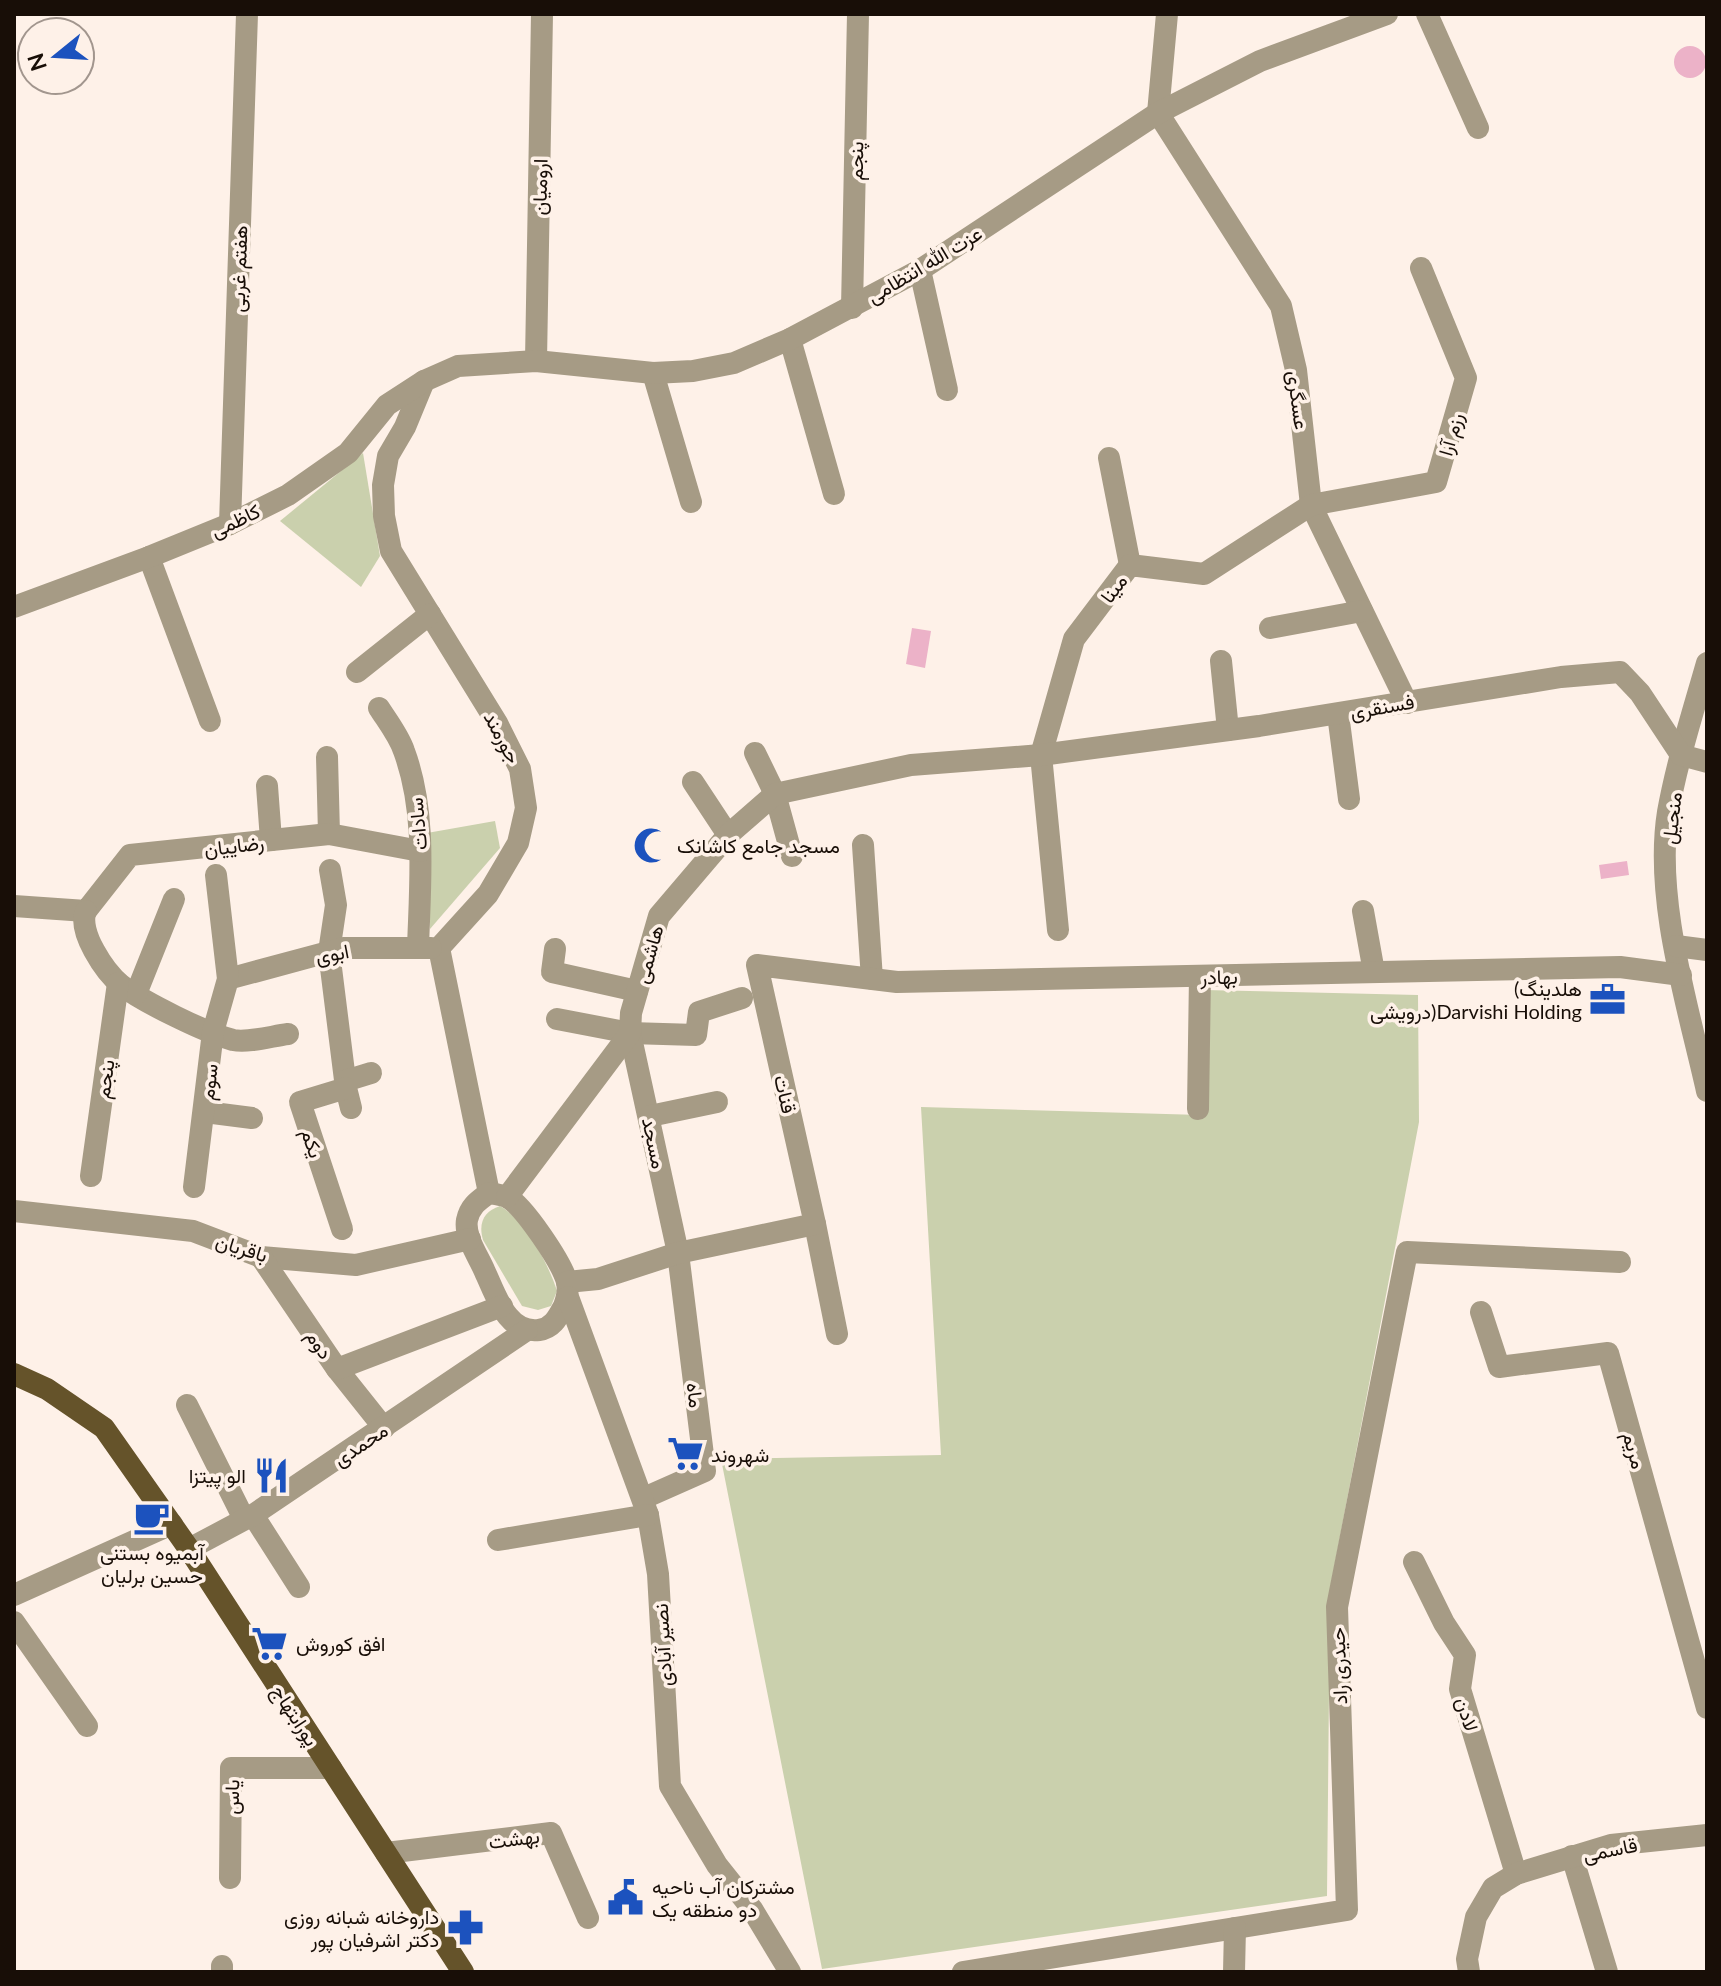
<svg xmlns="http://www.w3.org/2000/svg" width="1721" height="1986" viewBox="0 0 1721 1986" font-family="Lato,Vazirmatn,sans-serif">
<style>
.green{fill:#cad0ad}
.water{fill:#ecb2c8}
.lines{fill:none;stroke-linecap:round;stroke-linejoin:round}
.minor{stroke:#a69b85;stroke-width:22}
.primary{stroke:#65532a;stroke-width:22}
.labels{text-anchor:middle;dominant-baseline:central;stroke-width:7;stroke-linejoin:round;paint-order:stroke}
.street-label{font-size:20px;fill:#180e07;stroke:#fef1e8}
.poi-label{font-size:20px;fill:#180e07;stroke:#fef1e8;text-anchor:start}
</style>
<rect width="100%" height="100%" fill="#fef1e8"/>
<g class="green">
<polygon points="363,453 380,556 361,587 280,521"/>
<polygon points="495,821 500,848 430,929 427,833"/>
<polygon points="1204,990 1418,995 1419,1122 1330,1589 1327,1896 822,1969 721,1459 941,1455 921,1107 1201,1115"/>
<path d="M500,1206C525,1220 549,1265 557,1291L551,1306L538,1310L522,1306L483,1240C478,1223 484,1211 500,1206Z"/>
</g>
<g class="water">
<circle cx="1690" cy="62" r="16"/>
<polygon points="912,628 931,631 925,668 906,664"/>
<polygon points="1627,861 1629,875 1601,879 1599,865"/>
</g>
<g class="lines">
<g class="minor">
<polyline points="1167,14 1158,113 1281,306 1296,370 1311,505 1407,703"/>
<polyline points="1427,14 1478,128"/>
<polyline points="920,270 947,390"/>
<polyline points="852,308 858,14"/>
<polyline points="790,339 834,494"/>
<polyline points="536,361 542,14"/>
<polyline points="653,373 691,502"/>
<polyline points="424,381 405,427 388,456 383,485 384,516 391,551 497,723 520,769 526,808 518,843 488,894 439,948 489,1193"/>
<polyline points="1109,458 1130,565"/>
<polyline points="230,524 247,14"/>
<polyline points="149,557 210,721"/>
<polyline points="14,607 149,557 230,524 288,495 348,453 387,405 424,381 458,366 536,361 653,373 693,371 734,363 790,339 920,270 1158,113 1260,61 1387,14"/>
<polyline points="1270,628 1362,611"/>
<polyline points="1221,661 1228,730"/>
<path d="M1707,663C1693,712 1677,762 1668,812C1654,899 1688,1006 1707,1091"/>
<polyline points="357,672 430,614"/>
<path d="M379,708C388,722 399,736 404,751C427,813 420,883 418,948"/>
<polyline points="1338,714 1349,799"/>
<polyline points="755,753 775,794 792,856"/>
<polyline points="327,757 329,834"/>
<polyline points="693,782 728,835"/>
<polyline points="267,786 271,840"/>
<polyline points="863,845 872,979"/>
<polyline points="330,870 336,905 329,952 346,1088 351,1108"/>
<polyline points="14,906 86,911 130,855 329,834 420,851"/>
<path d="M86,911C77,931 105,972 121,985C143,1002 206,1033 233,1040C249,1043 272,1036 288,1034"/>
<polyline points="1363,911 1374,972"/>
<polyline points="1058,930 1041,755 1074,639 1130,565 1204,574 1311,505 1436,482 1466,378 1421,268"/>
<polyline points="1676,946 1707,950"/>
<polyline points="555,949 552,972 637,991"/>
<polyline points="228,979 343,948 431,948"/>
<polyline points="136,994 174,899"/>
<polyline points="557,1019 630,1033 696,1035 699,1012 742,998"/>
<polyline points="630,1033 678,1253 705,1471 644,1498"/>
<polyline points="345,1081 371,1073"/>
<polyline points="1198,1109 1200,976"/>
<polyline points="205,1112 252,1118"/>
<polyline points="650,1116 717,1102"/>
<polyline points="91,1176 118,983"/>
<polyline points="194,1187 213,1032 228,979 216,875"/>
<path d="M489,1193C494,1194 502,1195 507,1197C524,1206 562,1263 567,1282C569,1291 567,1298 564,1306C558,1317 553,1328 539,1330C507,1334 496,1295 485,1272C479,1257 464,1237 467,1220C470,1206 478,1201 489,1193Z"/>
<polyline points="507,1197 630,1033 631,1013 659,916 728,835 775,794 911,765 1041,755 1259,726 1561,677 1620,672 1640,693 1681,755 1707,762"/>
<polyline points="14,1211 193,1231 261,1257 356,1265 470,1239"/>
<polyline points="815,1224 837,1334"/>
<polyline points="342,1229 300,1102 346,1088"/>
<polyline points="261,1257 337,1369 384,1428"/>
<polyline points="567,1282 598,1279 678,1253 815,1224 757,965 897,982 1620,967 1681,975"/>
<polyline points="568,1297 648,1515 658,1574 670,1786 717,1865 752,1909 790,1972"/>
<polyline points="1481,1312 1499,1367 1608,1353 1707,1708"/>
<polyline points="337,1369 502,1306"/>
<polyline points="187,1405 244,1519"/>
<polyline points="253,1515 299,1587"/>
<polyline points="498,1540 648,1515"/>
<polyline points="189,1549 253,1515 527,1330"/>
<polyline points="1414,1562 1444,1623 1465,1655 1460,1689 1516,1874"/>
<polyline points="14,1595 172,1524"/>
<polyline points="14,1622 87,1726"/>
<polyline points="386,1853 551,1833 588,1918"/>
<polyline points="1572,1856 1607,1972"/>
<polyline points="230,1878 231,1768 331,1768"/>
<polyline points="222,1966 222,1972"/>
<polyline points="963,1972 1347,1910 1337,1607 1407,1252 1620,1262"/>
<polyline points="1234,1972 1235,1928"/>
<polyline points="1469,1972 1467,1959 1476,1917 1493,1888 1516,1874 1611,1845 1707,1835"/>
</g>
<polyline class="primary" points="14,1374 47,1389 104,1428 189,1549 463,1972"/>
</g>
<defs>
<symbol id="mosque-bare" viewBox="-9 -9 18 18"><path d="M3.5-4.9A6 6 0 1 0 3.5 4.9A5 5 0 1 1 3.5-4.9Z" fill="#1c52be" stroke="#fef1e8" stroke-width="2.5" paint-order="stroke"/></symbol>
<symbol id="office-bare" viewBox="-9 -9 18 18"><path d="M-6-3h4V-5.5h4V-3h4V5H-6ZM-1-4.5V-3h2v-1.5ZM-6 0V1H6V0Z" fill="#1c52be" stroke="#fef1e8" stroke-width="2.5" paint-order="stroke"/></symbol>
<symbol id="supermarket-bare" viewBox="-9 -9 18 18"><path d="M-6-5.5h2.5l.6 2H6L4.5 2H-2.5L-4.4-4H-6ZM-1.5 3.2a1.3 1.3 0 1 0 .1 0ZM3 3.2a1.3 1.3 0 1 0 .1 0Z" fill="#1c52be" stroke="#fef1e8" stroke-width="2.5" paint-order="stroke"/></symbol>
<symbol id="restaurant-bare" viewBox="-9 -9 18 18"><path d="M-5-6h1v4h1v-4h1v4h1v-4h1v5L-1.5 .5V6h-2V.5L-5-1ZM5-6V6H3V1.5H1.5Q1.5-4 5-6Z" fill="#1c52be" stroke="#fef1e8" stroke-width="2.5" paint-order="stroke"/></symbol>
<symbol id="cafe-bare" viewBox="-9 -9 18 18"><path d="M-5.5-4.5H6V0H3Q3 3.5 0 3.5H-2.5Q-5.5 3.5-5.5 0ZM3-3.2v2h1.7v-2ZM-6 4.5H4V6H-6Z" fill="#1c52be" stroke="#fef1e8" stroke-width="2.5" paint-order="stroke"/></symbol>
<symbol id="civic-bare" viewBox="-9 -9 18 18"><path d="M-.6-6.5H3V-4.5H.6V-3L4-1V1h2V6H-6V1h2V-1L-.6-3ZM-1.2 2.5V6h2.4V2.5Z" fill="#1c52be" stroke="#fef1e8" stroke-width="2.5" paint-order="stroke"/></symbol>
<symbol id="pharmacy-bare" viewBox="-9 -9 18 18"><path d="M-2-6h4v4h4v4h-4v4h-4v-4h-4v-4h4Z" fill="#1c52be" stroke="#fef1e8" stroke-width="2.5" paint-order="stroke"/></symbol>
</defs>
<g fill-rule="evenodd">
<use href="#mosque-bare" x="626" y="820" width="51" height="51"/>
<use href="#office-bare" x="1582" y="974" width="51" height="51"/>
<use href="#supermarket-bare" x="660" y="1428" width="51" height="51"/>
<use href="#restaurant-bare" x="246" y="1450" width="51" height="51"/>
<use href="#cafe-bare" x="126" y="1492" width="51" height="51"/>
<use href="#supermarket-bare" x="244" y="1618" width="51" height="51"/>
<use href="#civic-bare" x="600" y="1872" width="51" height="51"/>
<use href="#pharmacy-bare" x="440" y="1902" width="51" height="51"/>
</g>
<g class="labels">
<g class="street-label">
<text transform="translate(855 161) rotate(-89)">پنجم</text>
<text transform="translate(539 187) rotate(-89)">ارومیان</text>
<text transform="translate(924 264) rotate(-31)">عزت الله انتظامی</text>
<text transform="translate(238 269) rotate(-88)">هفتم غربی</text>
<text transform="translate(1299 400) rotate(83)">عسگری</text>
<text transform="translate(1450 434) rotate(-74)">رزم آرا</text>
<text transform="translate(235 520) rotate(-25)">کاظمی</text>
<text transform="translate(1113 588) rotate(-53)">مینا</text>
<text transform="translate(1382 706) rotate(-10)">فسنقری</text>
<text transform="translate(503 737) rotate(62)">جورمند</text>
<text transform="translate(1671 818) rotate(-83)">منجیل</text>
<text transform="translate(417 824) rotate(-95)">سادات</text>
<text transform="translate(234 845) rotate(-7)">رضاییان</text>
<text transform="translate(332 953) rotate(-11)">ابوی</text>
<text transform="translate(648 954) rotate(-74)">هاشمی</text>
<text transform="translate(1219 976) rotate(-1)">بهادر</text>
<text transform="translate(104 1079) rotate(-82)">پنجم</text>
<text transform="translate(208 1082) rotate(-84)">سوم</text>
<text transform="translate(786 1094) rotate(77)">قنات</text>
<text transform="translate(313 1143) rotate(71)">یکم</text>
<text transform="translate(655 1143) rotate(78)">مسجد</text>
<text transform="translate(242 1247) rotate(17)">باقریان</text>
<text transform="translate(320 1344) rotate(56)">دوم</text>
<text transform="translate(696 1395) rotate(83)">ماه</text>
<text transform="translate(360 1444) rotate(-34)">محمدی</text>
<text transform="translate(1635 1450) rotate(74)">مریم</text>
<text transform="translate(662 1645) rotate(-93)">نصیر آبادی</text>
<text transform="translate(1338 1666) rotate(-92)">حیدری راد</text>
<text transform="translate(1468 1714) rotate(74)">لادن</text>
<text transform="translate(296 1715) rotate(57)">پورابتهاج</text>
<text transform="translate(231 1797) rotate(-89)">یاس</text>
<text transform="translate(514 1838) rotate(-7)">بهشت</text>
<text transform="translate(1610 1849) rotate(-11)">قاسمی</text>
</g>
<g class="poi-label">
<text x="677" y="845">مسجد جامع کاشانک</text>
<text x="1582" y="988" text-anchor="end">(هلدینگ<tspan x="1582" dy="23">درویشی)Darvishi Holding</tspan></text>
<text x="711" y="1454">شهروند</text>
<text x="246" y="1475" text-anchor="end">الو پیتزا</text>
<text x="152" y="1552" text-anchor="middle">آبمیوه بستنی<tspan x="152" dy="23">حسین برلیان</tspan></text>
<text x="296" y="1643">افق کوروش</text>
<text x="652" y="1886">مشترکان آب ناحیه<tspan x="652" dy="23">دو منطقه یک</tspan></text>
<text x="439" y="1916" text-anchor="end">داروخانه شبانه روزی<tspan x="439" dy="23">دکتر اشرفیان پور</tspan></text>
</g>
</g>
<rect width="1721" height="1986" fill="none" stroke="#180e07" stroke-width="32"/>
<g transform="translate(56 56) rotate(252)"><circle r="38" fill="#fef1e8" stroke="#a2968e" stroke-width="2"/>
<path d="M0-6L14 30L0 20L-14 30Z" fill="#1c52be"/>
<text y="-12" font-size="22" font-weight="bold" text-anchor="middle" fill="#180e07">N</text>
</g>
</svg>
